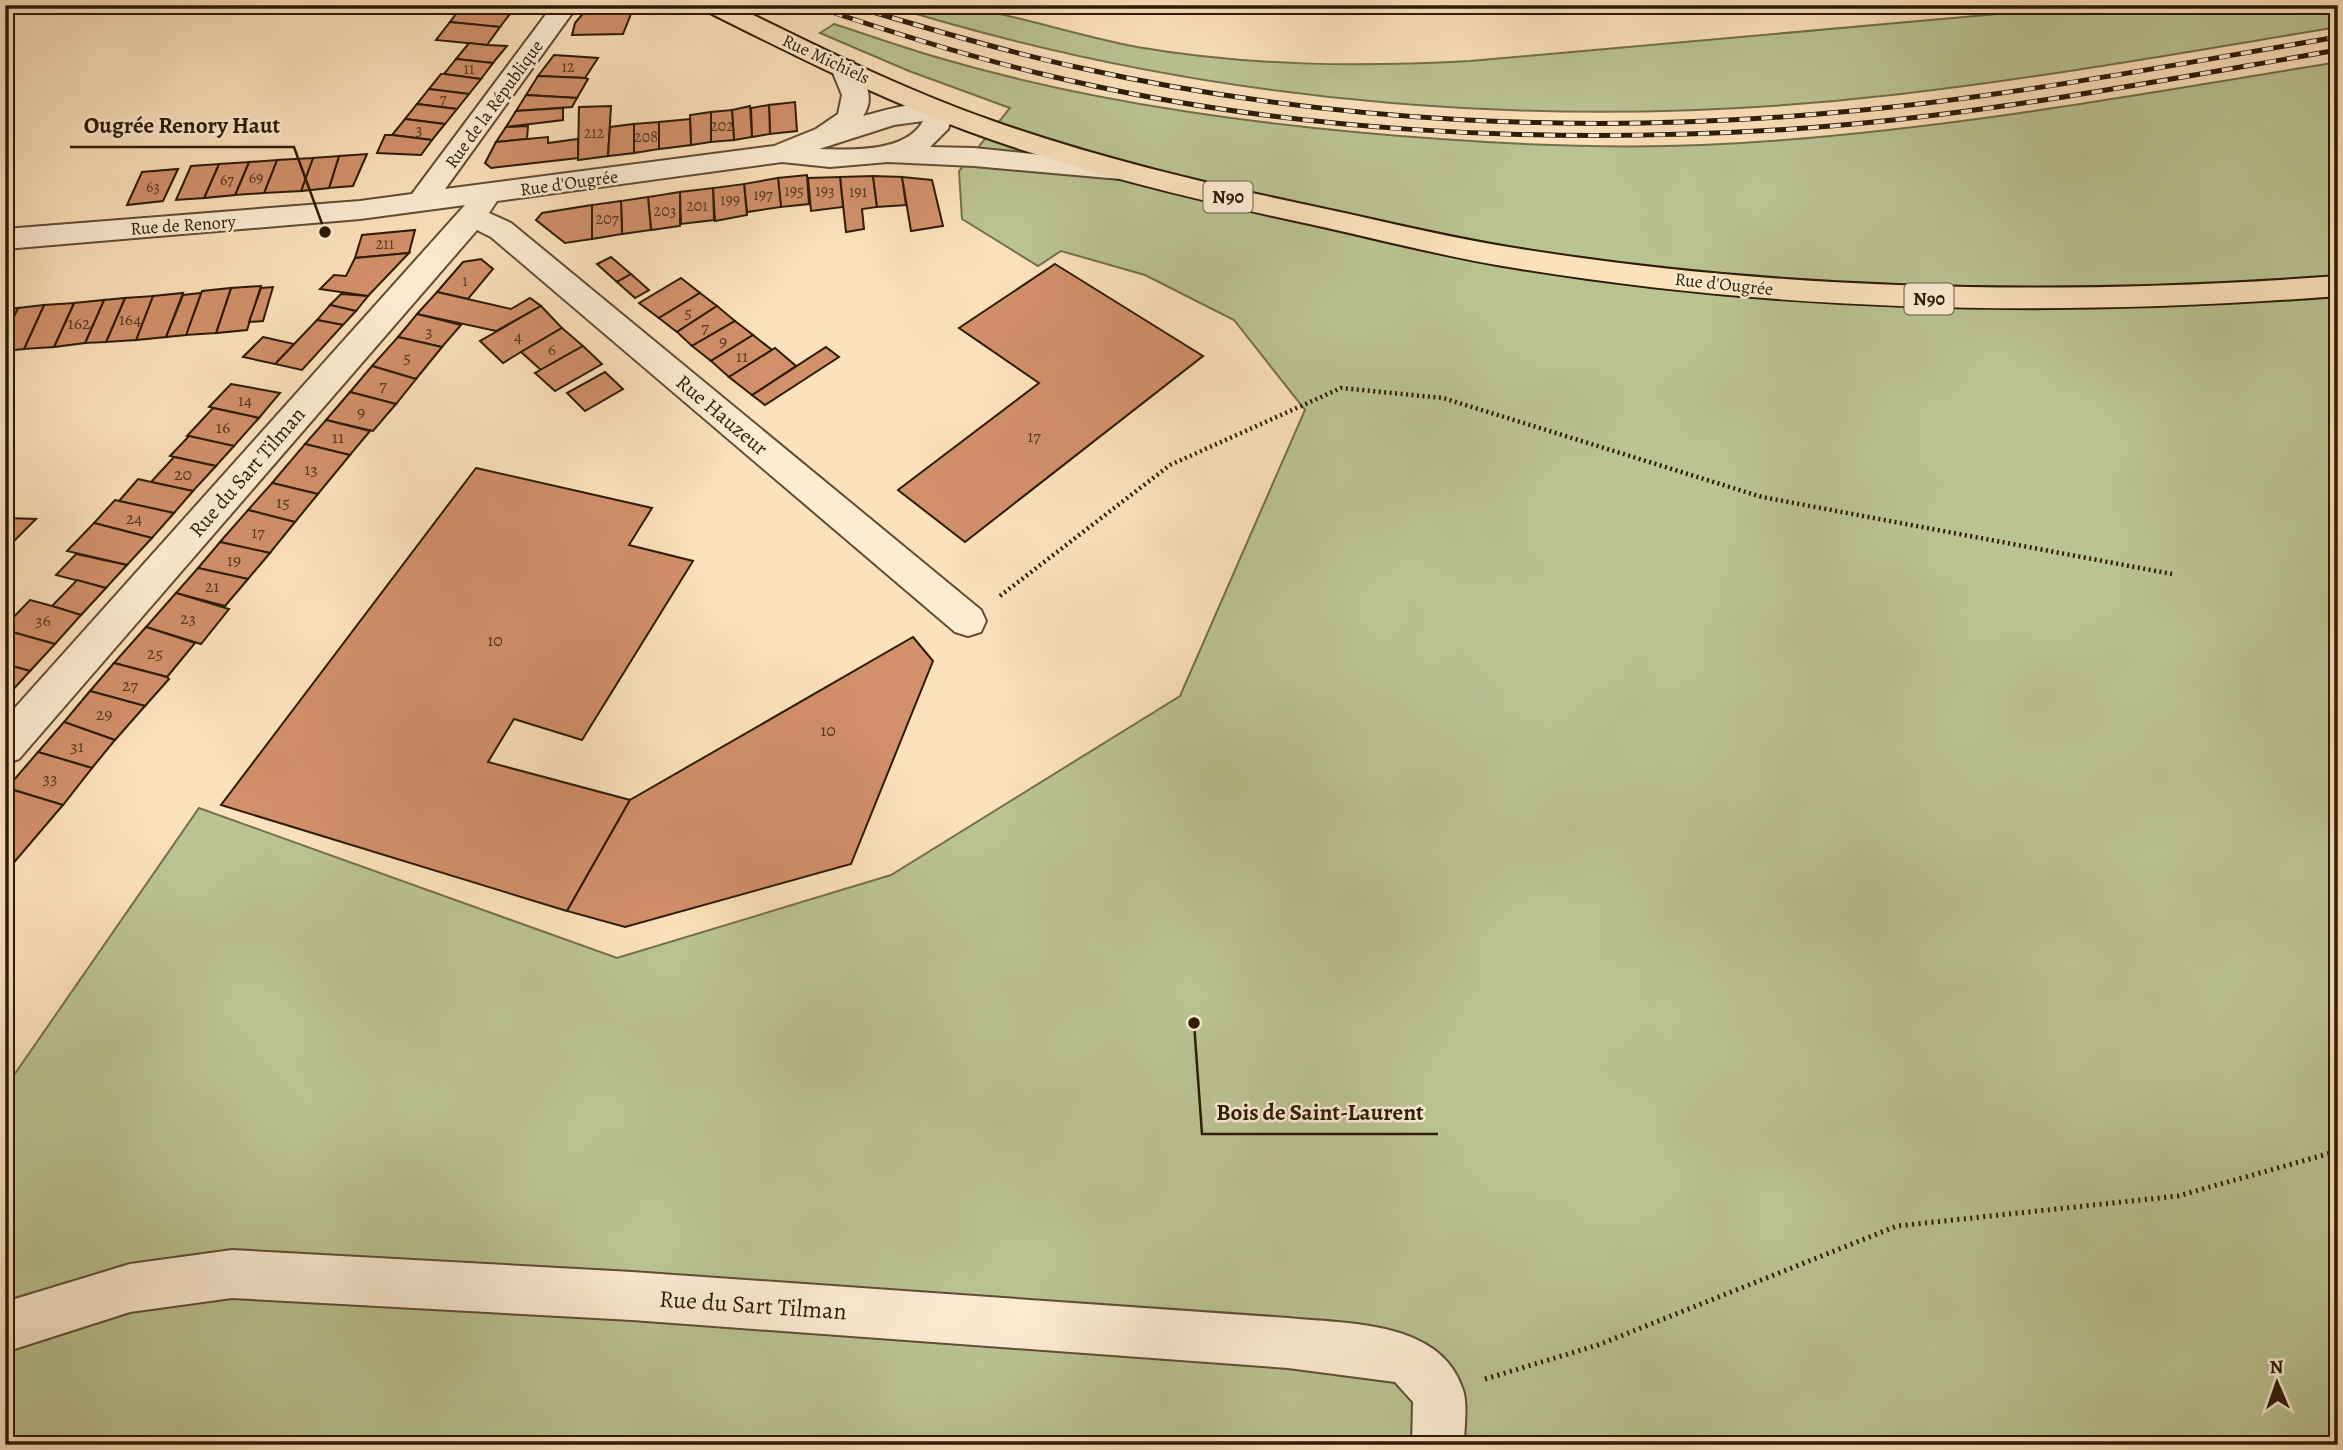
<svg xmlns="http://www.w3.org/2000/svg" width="2343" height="1450" viewBox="0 0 2343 1450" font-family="Alegreya,serif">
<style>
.green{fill:#bbc393;stroke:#746f4d;stroke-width:2}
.building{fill:#d2906b;stroke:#2d1b07;stroke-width:2}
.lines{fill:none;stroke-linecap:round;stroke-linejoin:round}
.minor-casing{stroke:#604c34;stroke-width:4}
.primary-casing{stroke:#2d1b07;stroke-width:4}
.path-far1{stroke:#2d1b07;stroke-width:4.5;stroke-dasharray:2 3.5;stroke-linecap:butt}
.path{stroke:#2d1b07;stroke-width:5;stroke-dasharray:2 4.5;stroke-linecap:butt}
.minor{fill:#fcecd3;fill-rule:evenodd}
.primary{fill:#fbe1bc;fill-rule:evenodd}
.rail-casing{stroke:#2d1b07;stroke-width:5}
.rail{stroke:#fcecd3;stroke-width:3.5;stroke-dasharray:11;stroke-linecap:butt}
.labels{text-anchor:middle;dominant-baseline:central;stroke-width:5;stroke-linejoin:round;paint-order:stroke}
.far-number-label{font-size:16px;fill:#563820}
.far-street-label{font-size:18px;fill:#2d1b07;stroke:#fcecd3}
.number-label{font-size:18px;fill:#563820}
.shield{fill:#fcecd3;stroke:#6b5a44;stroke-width:2}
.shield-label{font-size:19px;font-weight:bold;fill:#2d1b07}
.street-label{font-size:21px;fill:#2d1b07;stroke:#fcecd3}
.near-street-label{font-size:24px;fill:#2d1b07;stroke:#fcecd3}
.leader{fill:none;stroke:#2d1b07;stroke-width:2.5}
.callout-dot{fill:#2d1b07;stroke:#fcecd3;stroke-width:2.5}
.callout-label{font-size:23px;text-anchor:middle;font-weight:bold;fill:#2d1b07;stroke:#fcecd3;stroke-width:5;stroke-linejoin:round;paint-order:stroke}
</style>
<rect width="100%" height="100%" fill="#fbe1bc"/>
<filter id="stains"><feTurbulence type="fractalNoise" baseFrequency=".00286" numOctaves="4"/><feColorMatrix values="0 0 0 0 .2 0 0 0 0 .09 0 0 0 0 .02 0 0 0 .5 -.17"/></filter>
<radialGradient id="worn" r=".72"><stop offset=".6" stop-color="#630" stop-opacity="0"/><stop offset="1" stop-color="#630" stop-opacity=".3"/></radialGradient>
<g class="green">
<path d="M887,5C911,5 938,2 961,6C1020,16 1078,36 1137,47C1248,66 1358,67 1470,61L2100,5H2338V27C2192,51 2047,77 1901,94C1561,134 1213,107 887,5Z"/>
<path d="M834,24C868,35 902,47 936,57C1098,105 1273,127 1441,139C1550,147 1660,150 1770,141C1961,127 2149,93 2338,62V1445H5V1088L199,808L617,958L891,875L1180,696L1305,410L1234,320L1145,275L1061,251L1038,266L962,219L959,171L1010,108L909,71L820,33Z"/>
</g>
<g class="building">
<polygon points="462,6 513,10 500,27 450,22"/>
<polygon points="633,9 623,34 572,35 575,23 585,11"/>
<polygon points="450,22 500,27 487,45 436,40"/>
<polygon points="469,43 487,45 507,46 493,63 456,59"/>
<polygon points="554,55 598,58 585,78 538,76"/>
<polygon points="456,59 493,63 481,79 444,74"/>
<polygon points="441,74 444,74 481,79 469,94 429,89"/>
<polygon points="538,76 585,78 588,79 577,98 526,95"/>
<polygon points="429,89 469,94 457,109 417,104"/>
<polygon points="526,95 577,98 572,107 516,111"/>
<polygon points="795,102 797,131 770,134 769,105"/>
<polygon points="417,104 457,109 445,124 405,119"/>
<polygon points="769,105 770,134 752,137 751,108"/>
<polygon points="611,106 608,156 578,160 579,107"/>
<polygon points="750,106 752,137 734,140 732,110"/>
<polygon points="563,108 563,120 506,127 516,111"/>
<polygon points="732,110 734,140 711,142 711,112"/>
<polygon points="711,112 711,142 691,145 690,115"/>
<polygon points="405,119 445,124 432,140 392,135"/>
<polygon points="690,119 691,145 659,149 659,122"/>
<polygon points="659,122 659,149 634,153 634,124"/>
<polygon points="634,124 634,153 608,156 610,127"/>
<polygon points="528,126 527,139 496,142 506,127"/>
<polygon points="385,135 392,135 432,140 421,155 377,153"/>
<polygon points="548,137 548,143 578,139 578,158 491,168 485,163 496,142"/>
<polygon points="367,154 353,186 329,188 339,156"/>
<polygon points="339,156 329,188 301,191 313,158"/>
<polygon points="313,158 301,191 264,193 277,160"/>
<polygon points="277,160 264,193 235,195 249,162"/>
<polygon points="249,162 235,195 204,198 219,164"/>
<polygon points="219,164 204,198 176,200 191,166"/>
<polygon points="178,169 163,201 127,205 142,172"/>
<polygon points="807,175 809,204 781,207 778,178"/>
<polygon points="873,176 877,207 862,209 864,229 846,232 840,177"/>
<polygon points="873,176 902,177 906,205 877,207"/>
<polygon points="840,177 843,207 811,211 808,178"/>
<polygon points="902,177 932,180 943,226 911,231"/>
<polygon points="778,178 781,207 747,212 744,184"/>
<polygon points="744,184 747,215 715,221 713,188"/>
<polygon points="713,188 714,220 681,224 680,192"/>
<polygon points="680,192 680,226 651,230 648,197"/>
<polygon points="648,197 651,230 622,234 621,201"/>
<polygon points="621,201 622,234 592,239 592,205"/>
<polygon points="592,205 592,239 565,243 536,220 542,213"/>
<polygon points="415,230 409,253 355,258 362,235"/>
<polygon points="409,253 368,296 320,289 334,275 346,276 355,258"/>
<polygon points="611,257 631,274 617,282 597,264"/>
<polygon points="481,259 493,269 468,299 437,292 463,262"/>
<polygon points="1055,264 1203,356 965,542 898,490 1039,383 959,328"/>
<polygon points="631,274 649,290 635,298 617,282"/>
<polygon points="681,278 700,293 659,318 639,303"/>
<polygon points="261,286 247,330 216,333 231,288"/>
<polygon points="273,287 263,321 249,322 261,288"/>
<polygon points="231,288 216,333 186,335 202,291"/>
<polygon points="437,292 511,309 530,298 541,306 496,331 417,314"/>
<polygon points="183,293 166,337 136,340 153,296"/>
<polygon points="201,293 186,335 166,337 183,295"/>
<polygon points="700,293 717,306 677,332 659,318"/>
<polygon points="341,294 368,296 356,311 330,305"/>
<polygon points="153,296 136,340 106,342 125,298"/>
<polygon points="125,298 106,342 85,343 104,300"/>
<polygon points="104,300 85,343 54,347 74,303"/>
<polygon points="74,303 54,347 24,349 44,305"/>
<polygon points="44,305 24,349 5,351 5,334 18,308"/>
<polygon points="330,305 356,311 343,325 317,320"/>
<polygon points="541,306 562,328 521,352 503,363 480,341"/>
<polygon points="717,306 735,321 692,346 677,332"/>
<polygon points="18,308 5,334 5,309"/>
<polygon points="417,314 461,325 442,347 398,337"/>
<polygon points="317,320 343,325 302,370 275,364"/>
<polygon points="735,321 753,335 711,361 692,346"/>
<polygon points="562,328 583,346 541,370 521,352"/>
<polygon points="753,335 772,350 729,377 711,361"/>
<polygon points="263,337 294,344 275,364 243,357"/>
<polygon points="398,337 442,347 416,379 372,366"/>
<polygon points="583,346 602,364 555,391 535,373"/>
<polygon points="826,347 839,357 765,405 752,395"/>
<polygon points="775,348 796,366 752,395 729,377"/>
<polygon points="372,366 416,379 396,404 350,392"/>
<polygon points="605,372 623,389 585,411 567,393"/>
<polygon points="231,384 280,393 259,418 209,407"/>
<polygon points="350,392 396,404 373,431 326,420"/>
<polygon points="213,408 259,418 234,446 187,436"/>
<polygon points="326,420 370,431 350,455 305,444"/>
<polygon points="189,436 234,446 216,466 170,456"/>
<polygon points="305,444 350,455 318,494 272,483"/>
<polygon points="174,457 216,466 193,491 151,482"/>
<polygon points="476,468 652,508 629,545 693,561 582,740 514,719 488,762 630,800 567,911 221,805"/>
<polygon points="138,479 151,482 193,491 174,513 119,501"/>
<polygon points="272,483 318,494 295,522 248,510"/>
<polygon points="115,500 119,501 174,513 152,538 94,523"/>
<polygon points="248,510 295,522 270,553 220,542"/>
<polygon points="5,518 36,519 10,545 5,545"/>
<polygon points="94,523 152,538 127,565 67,551"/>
<polygon points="220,542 270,553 248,579 198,568"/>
<polygon points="76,554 127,565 106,588 56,575"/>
<polygon points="198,568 248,579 225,606 176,593"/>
<polygon points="77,580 106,588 81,615 52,606"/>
<polygon points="176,593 229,609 201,644 146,627"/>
<polygon points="30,600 52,606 81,615 55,644 5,630 5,626"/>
<polygon points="146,627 195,643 167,677 114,663"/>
<polygon points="5,630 55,644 30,671 5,664"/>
<polygon points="913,637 933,661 851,864 625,927 567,911 630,800"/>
<polygon points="114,663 167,677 169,679 145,706 90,691"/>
<polygon points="5,664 30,671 11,692 5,691"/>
<polygon points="90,691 145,706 115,740 64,722"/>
<polygon points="64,722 115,740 92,768 38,752"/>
<polygon points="38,752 92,768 63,805 7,788"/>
<polygon points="7,788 63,805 11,866 5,865"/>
</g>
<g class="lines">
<defs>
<g id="minor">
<path d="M553,5H578L445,189L774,146L816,129L838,114L842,95L831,68L835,62L844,60L853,62C865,79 876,98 863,116C889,109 923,99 950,105L954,111L948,129L930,147L974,148L1130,164L1134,170L1130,176L1120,179L974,166L888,162L830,167L782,162L497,201L489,213L511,223L981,610L986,621L981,632L968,636L955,632L491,237L477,230L19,759L5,764V719L465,205L360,219L5,249V229L360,201L412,194ZM923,121C906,153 850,150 819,149L894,125Z"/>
<path d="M232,1250L632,1272L1288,1318C1347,1324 1441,1320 1463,1390C1468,1406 1464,1428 1464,1445H1412L1413,1402L1395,1382L1288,1368L632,1320L232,1298L130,1312L5,1352V1302L130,1264Z"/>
</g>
<path id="primary" d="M701,5H733C818,47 902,89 990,120C1100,159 1213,185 1326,209C1391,223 1455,239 1521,249C1791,292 2065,296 2338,276V296C2065,317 1792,313 1521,269C1455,259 1389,242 1323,227C1202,201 1081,173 965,130C875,96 790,53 704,10Z"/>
</defs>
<use href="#minor" class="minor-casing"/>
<use href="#primary" class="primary-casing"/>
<polyline class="path-far1" points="1000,596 1170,465 1341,388 1443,398 1762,497 2172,574"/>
<polyline class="path" points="1485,1379 1598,1345 1897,1226 2178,1196 2338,1151"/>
<use href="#minor" class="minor"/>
<use href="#primary" class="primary"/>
<defs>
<g id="rail">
<path d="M811,5C887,31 963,55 1042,74C1283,133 1545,145 1792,129C1975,117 2157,81 2338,50"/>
<path d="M850,5C925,28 1000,50 1076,67C1329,124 1594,136 1852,111C2015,96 2176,64 2338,37"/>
</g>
</defs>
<use href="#rail" class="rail-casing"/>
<use href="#rail" class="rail"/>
</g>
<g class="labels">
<g class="far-number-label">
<text x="568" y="67">12</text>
<text x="469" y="69">11</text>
<text x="443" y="99">7</text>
<text x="722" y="126">202</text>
<text x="419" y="130">3</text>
<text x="594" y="133">212</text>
<text x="646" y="137">208</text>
<text x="256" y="178">69</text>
<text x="227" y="180">67</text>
<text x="153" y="187">63</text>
<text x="794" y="191">195</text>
<text x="825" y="191">193</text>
<text x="858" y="192">191</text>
<text x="763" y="195">197</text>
<text x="730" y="200">199</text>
<text x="697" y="206">201</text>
<text x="665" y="211">203</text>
<text x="607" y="219">207</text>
<text x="385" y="244">211</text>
<text x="465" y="281">1</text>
</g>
<g class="far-street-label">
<text transform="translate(826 59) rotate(25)">Rue Michiels</text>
<text transform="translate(494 104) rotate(-54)">Rue de la République</text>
<text transform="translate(569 183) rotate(-8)">Rue d'Ougrée</text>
<text transform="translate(183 225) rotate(-4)">Rue de Renory</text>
<text transform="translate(1724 284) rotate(6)">Rue d'Ougrée</text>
</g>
<g class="number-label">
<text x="688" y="312">5</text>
<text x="130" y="319">164</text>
<text x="79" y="323">162</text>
<text x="705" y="327">7</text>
<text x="429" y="331">3</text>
<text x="518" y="336">4</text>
<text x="723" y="341">9</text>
<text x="552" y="349">6</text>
<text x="742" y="356">11</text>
<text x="407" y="357">5</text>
<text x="383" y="385">7</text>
<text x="245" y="400">14</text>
<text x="361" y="412">9</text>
<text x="223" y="427">16</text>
<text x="1034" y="436">17</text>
<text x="338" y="437">11</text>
<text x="311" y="469">13</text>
<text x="183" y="474">20</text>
<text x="283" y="502">15</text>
<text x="134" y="518">24</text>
<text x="258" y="532">17</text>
<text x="234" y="560">19</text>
<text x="212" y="586">21</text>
<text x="188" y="618">23</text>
<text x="43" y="620">36</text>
<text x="495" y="640">10</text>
<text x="155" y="653">25</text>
<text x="130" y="685">27</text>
<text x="104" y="714">29</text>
<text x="828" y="730">10</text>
<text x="77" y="746">31</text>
<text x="50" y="778">33</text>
</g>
<g class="shield">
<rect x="1203.5" y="181.5" width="49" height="31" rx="5"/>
<rect x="1904.5" y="283.5" width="49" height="31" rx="5"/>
</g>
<g class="shield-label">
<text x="1228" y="197">N90</text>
<text x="1929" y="299">N90</text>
</g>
<g class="street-label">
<text transform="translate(722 415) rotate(40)">Rue Hauzeur</text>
<text transform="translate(247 472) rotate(-49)">Rue du Sart Tilman</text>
</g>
<g class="near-street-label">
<text transform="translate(753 1305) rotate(4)">Rue du Sart Tilman</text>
</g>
</g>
<path class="leader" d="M325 232L294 147H70M1194 1023L1202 1134H1438"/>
<g class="callout-dot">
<circle cx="325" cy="232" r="7"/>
<circle cx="1194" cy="1023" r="7"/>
</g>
<g class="callout-label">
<text x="182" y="133">Ougrée Renory Haut</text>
<text x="1320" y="1120">Bois de Saint-Laurent</text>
</g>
<rect width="2343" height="1450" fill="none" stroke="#fbe1bc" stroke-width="28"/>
<rect x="7" y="7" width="2329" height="1436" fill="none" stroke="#2d1b07" stroke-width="3.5"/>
<rect x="14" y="14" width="2315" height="1422" fill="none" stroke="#2d1b07" stroke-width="2"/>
<g transform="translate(2277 1383) rotate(358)" stroke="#fcecd3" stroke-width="5" paint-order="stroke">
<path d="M0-5L12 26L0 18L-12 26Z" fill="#2d1b07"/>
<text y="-10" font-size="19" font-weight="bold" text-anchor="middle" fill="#2d1b07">N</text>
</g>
<rect width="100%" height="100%" filter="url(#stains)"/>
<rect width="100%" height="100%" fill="url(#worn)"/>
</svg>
